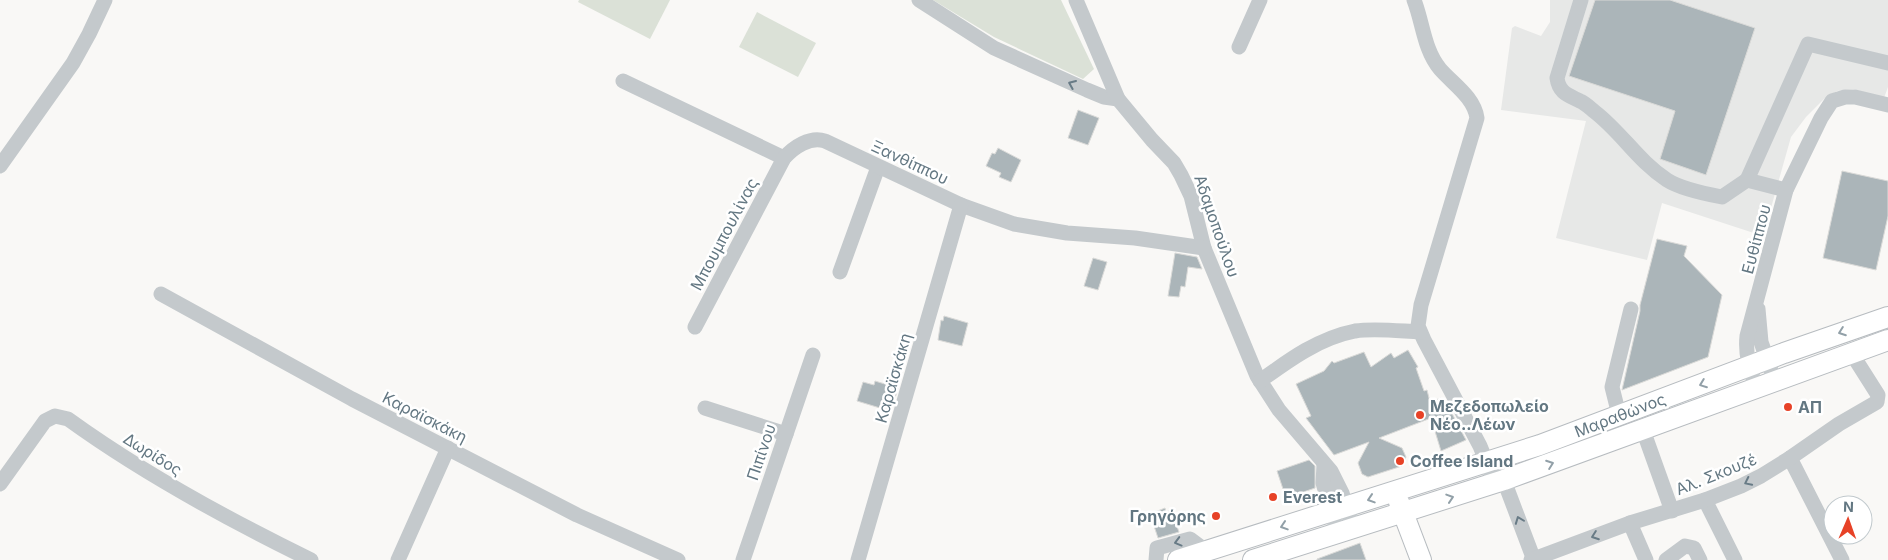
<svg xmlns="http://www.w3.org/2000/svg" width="1888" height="560" viewBox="0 0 1888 560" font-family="Inter,sans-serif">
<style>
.built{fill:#e7e8e7}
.green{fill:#dbe1d7}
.building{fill:#abb5b9;stroke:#dadad8}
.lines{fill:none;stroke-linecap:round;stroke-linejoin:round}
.major-casing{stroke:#b7bcc0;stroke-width:22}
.minor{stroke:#c4c9cc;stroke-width:15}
.major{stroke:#fff;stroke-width:20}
.oneway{stroke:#687b86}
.oneway2{stroke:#92a0a8}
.poi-dot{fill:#e74227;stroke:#fff;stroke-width:2}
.labels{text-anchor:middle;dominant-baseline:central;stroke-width:5;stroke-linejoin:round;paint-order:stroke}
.street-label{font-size:16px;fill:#637782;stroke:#fff}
.poi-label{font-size:16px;font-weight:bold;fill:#637782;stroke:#fff;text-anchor:start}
</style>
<rect width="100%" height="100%" fill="#f9f8f6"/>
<polygon class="built" points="1550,0 1888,0 1888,87 1884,98 1853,89 1837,91 1824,99 1806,117 1791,137 1763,236 1662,203 1647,260 1556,238 1586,121 1501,110 1512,28 1515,26 1541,36 1550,22"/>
<g class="green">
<polygon points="579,0 670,0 650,39 578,2"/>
<polygon points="933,0 1061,0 1094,69 1083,79 994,37"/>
<polygon points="757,12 816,43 798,77 739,47"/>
</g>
<g class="building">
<polygon points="1595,0 1670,0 1755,28 1706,175 1660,159 1675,111 1569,76"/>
<polygon points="1078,110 1099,118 1088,145 1068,138"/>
<polygon points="998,148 1021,160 1011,182 999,177 1001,173 986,166 992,153 995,154"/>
<polygon points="1842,171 1888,181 1888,216 1876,270 1823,258"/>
<polygon points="1657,239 1687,246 1684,256 1722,295 1708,357 1622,390 1640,311 1640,305"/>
<polygon points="1175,253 1197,257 1202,269 1188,267 1185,287 1181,286 1179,297 1168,296"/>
<polygon points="1093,258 1107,262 1098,290 1084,286"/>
<polygon points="944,316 968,323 962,346 938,340 941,320 943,321"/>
<polygon points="1408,350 1418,367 1416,368 1424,391 1427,390 1430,402 1441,398 1445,408 1448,406 1466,440 1441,451 1431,418 1379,438 1402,448 1406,457 1402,466 1368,477 1362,474 1358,463 1369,442 1334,455 1306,418 1311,416 1296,384 1324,371 1332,361 1334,363 1364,352 1371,367 1391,353 1394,358"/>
<polygon points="875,381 898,388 890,415 878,411 880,408 857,401 863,382 874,385"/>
<polygon points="1309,460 1315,466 1315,488 1286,498 1277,471"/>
<polygon points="1165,508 1166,512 1171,510 1179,532 1158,538 1150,514"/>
<polygon points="1360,543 1366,560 1317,560 1317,559"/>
</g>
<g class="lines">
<defs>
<g id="major">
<polyline points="1399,502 1421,560"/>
<polyline points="1178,560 1540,445 1784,353 1888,317"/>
<polyline points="1253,560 1504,480 1888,340"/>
</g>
</defs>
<use href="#major" class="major-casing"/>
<g class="minor">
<polyline points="919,0 994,48 1087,90 1104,97 1118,99"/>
<polyline points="1076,0 1118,99 1152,140 1174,163 1181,175 1191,196 1204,248 1257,376 1279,410 1331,471 1342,493 1353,529"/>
<path d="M1414,0C1423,23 1424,50 1440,69C1453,84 1474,97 1477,118L1421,305L1418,326L1424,340L1480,446L1495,483"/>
<path d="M1581,0L1557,78C1559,93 1568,95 1580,101C1585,103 1590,108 1595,112C1622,133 1638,161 1667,180C1681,189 1706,194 1722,197L1747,180"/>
<polyline points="1239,47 1260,0"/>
<polyline points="623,81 784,158"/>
<polyline points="0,166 73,63 89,34 105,0"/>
<polyline points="1786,190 1747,180 1808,44 1888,63"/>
<polyline points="840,272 878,167"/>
<polyline points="161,294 352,399 577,515 678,560"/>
<polyline points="1758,309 1761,342 1775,382"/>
<path d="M695,327L784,158C794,147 810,136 825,141L961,205L1014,224L1067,233L1135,238L1204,248"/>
<path d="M1260,381C1289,360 1319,338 1355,331C1375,328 1399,331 1420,332"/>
<path d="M1757,389C1750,371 1745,355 1747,336L1786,190L1821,118L1832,101L1845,97H1855L1888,105"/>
<polyline points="705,408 786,434"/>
<polyline points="1619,415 1612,387 1631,309"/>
<polyline points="1643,430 1672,511"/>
<polyline points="1790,458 1842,560"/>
<polyline points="1324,465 1323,483 1338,534"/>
<polyline points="1500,470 1534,560"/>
<path d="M0,484L45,421L55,416L68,419C144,474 227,519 311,560"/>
<polyline points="1705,500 1735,560"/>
<polyline points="1630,523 1646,560"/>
<polyline points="398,560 448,448"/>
<polyline points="743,560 813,355"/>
<polyline points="858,560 961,205"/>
<polyline points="1156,560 1157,548 1190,539 1206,551"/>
<polyline points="1531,560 1630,523 1705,500 1741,486 1761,476 1790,458 1839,424 1877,402 1878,395 1852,354"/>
<polyline points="1666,560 1685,546 1694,548 1700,560"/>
</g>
<use href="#major" class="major"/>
</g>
<defs><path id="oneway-chevron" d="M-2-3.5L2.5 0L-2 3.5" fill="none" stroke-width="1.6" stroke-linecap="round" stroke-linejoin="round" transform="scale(1.25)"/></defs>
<g class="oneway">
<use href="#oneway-chevron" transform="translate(1072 84) rotate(-157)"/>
<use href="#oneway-chevron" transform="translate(1748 482) rotate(154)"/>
<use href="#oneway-chevron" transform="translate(1519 520) rotate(-111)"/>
<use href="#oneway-chevron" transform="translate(1595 536) rotate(160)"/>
<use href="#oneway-chevron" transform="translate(1178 542) rotate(165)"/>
</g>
<g class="oneway2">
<use href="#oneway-chevron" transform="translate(1842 332) rotate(160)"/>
<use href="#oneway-chevron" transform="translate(1703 384) rotate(159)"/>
<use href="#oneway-chevron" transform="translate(1550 464) rotate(-20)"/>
<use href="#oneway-chevron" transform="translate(1450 498) rotate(-18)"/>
<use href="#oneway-chevron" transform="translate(1371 499) rotate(162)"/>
<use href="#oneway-chevron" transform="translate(1284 526) rotate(162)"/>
</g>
<g class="poi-dot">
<circle cx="1788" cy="407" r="5"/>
<circle cx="1420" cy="415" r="5"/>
<circle cx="1400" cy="461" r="5"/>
<circle cx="1273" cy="497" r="5"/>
<circle cx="1216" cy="516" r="5"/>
</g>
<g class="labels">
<g class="street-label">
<text transform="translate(910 162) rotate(25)">Ξανθίππου</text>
<text transform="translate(1217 226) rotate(71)">Αδαμοπούλου</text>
<text transform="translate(724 234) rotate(-62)">Μπουμπουλίνας</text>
<text transform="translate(1756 239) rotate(-75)">Ευθίππου</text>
<text transform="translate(893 378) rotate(-74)">Καραϊσκάκη</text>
<text transform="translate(1620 415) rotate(-21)">Μαραθώνος</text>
<text transform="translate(425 417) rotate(27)">Καραϊσκάκη</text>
<text transform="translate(761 452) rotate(-71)">Πιπίνου</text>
<text transform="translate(153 454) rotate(32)">Δωρίδος</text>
<text transform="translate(1716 474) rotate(-22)">Αλ. Σκουζέ</text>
</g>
<g class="poi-label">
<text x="1430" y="406">Μεζεδοπωλείο<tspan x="1430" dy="18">Νέο..Λέων</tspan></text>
<text x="1798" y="407">ΑΠ</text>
<text x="1410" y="461">Coffee Island</text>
<text x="1283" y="497">Everest</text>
<text x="1206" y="516" text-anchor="end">Γρηγόρης</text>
</g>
</g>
<g transform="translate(1848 520) rotate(2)"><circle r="24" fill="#ffffff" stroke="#c1c9cd"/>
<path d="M0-4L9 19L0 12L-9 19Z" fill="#e74227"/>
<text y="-8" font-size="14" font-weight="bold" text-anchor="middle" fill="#637782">N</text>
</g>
</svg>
